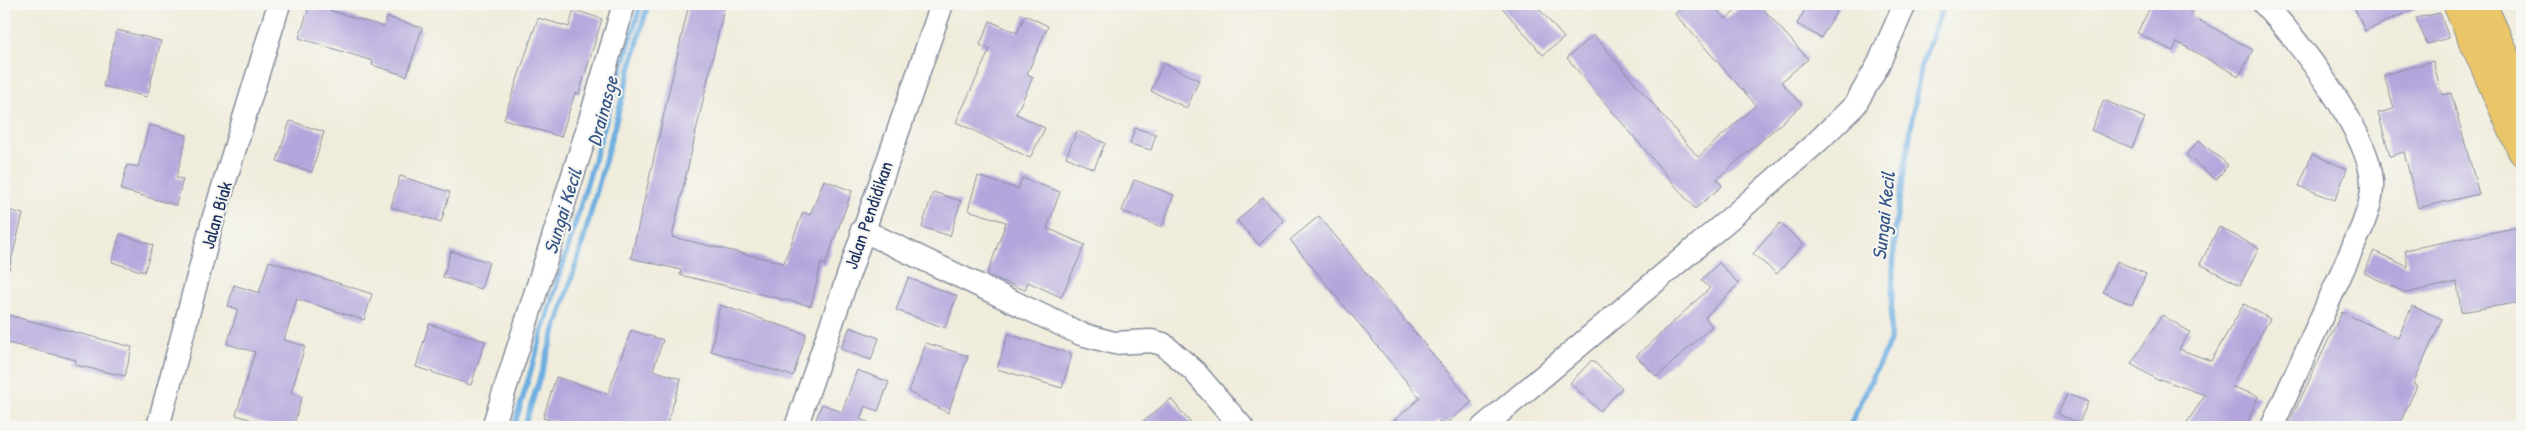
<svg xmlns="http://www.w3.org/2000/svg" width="2526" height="431" viewBox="0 0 2526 431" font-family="'Patrick Hand',sans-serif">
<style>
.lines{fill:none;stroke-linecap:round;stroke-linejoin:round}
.stream{stroke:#6dafe1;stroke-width:5.5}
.building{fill:#b4a6dc}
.minor-casing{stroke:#868e9c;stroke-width:25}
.trunk-casing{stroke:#868e9c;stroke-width:30}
.minor{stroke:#fff;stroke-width:22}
.trunk{stroke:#ebc669;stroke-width:28}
.labels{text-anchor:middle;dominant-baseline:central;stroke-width:4;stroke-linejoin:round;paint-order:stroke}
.street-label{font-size:19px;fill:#1b2f5e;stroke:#f6f6f2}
.water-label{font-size:20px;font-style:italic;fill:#345585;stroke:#f6f6f2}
</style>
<rect width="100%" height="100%" fill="#f6f6f2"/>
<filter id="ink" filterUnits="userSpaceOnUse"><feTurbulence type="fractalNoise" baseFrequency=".02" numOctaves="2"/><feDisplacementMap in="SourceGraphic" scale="10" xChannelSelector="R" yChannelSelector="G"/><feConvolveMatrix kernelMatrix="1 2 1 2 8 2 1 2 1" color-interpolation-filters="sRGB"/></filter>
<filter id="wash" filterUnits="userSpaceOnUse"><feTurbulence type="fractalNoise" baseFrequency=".0096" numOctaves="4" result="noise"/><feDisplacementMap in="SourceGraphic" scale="20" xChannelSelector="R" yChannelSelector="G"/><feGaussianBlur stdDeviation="1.12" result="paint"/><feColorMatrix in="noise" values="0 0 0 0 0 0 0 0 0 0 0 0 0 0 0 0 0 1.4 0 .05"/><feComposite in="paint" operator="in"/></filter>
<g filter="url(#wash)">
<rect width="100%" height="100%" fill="#f0ecdb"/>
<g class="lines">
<g class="stream">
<polyline points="514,427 641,4"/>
<polyline points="524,427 580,252 648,4"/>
<polyline points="1849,427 1890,341 1895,228 1921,66 1944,4"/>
</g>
</g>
<g id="blocks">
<g class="building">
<polygon points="310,4 384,27 387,17 422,28 407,76 372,65 373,61 299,38"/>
<polygon points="689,4 725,4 672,237 784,263 803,212 810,215 824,180 852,191 825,265 821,263 811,306 680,275 681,270 631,258"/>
<polygon points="1499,4 1535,4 1564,38 1543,55"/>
<polygon points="1686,4 1712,4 1726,19 1744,4 1759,4 1808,59 1781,82 1802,105 1717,179 1722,186 1695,209 1567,58 1594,35 1698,157 1756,105 1675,14"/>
<polygon points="1808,4 1841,4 1821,38 1797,24"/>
<polygon points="2152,4 2196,4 2190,15 2253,50 2239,76 2177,42 2173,51 2137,33"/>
<polygon points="2353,4 2426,4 2365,31"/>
<polygon points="574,10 602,19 579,94 575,93 561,137 504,119 538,18 569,27"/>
<polygon points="2440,13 2449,38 2427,44 2416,18"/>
<polygon points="1025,15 1048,26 1027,74 1033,77 1016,114 1045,128 1030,158 956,122 990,49 980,45 990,21 1017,33"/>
<polygon points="117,30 161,41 147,97 103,86"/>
<polygon points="2433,61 2442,95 2451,93 2479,194 2418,208 2404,152 2390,156 2378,113 2394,109 2384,75"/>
<polygon points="1163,63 1199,80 1187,108 1151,91"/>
<polygon points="2104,100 2145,118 2132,148 2091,130"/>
<polygon points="290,121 324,132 312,172 277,161"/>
<polygon points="149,125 187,135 176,178 183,179 176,205 121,190 127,165 138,167"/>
<polygon points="1135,128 1156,134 1151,150 1130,144"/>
<polygon points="1077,131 1105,143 1094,169 1066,157"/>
<polygon points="2199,140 2228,165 2216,180 2186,155"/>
<polygon points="2312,154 2347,169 2335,200 2299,186"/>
<polygon points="400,176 450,192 441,222 391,207"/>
<polygon points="978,176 1018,189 1022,178 1060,192 1047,228 1085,245 1061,297 1028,282 1025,290 987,275 1006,222 968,210"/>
<polygon points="1134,180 1174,195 1162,227 1122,211"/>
<polygon points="933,192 961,201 950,236 922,227"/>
<polygon points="1263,197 1284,221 1259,245 1237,221"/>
<polygon points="4,209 23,214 9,269 4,269"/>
<polygon points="1319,216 1472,402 1443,426 1439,421 1432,427 1387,427 1420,398 1290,240"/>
<polygon points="1780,223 1803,244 1777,274 1753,254"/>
<polygon points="2219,227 2259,248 2240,285 2200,264"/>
<polygon points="2519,227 2522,241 2522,302 2461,312 2457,282 2406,293 2364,273 2374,251 2408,267 2405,250"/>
<polygon points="120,234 153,245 144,272 112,262"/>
<polygon points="451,251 489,262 481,289 443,277"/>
<polygon points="269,261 372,294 364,320 297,299 284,340 305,346 291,393 302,397 293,427 275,427 236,415 255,352 227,344 238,309 228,306 234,285 259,293"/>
<polygon points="2117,261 2146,274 2132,305 2103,292"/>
<polygon points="1719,263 1739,284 1705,317 1712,326 1657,377 1636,356 1710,288 1701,280"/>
<polygon points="908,278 957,296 945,328 896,310"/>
<polygon points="2244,304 2270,319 2231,386 2258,396 2246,427 2184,427 2205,395 2160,379 2159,381 2131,364 2162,315 2190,332 2179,349 2211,361"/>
<polygon points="720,305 806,334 793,376 711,351"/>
<polygon points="2412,306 2442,319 2413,384 2417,386 2398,427 2287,427 2342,312 2398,338"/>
<polygon points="4,314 132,347 125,376 75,365 76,360 4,342"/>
<polygon points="429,324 485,341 471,385 416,367"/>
<polygon points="850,327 879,338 871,360 841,349"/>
<polygon points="631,330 663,340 653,370 681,379 666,427 574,427 543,418 556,377 608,394"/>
<polygon points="1008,334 1072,354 1062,388 997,369"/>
<polygon points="926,343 968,356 948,413 909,392"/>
<polygon points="1592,360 1622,388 1600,411 1570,383"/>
<polygon points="857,370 889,382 878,411 865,406 860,419 879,427 813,427 822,404 842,412"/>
<polygon points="2067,394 2088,402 2079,423 2058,414"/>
<polygon points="1171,399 1194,427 1136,427"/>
</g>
</g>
</g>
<g filter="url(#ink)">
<use href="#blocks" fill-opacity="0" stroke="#868e9c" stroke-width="1"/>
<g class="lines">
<defs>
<g id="minor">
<path d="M2264,4C2298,39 2370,134 2372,182C2373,198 2367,213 2362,227L2272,427"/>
<polyline points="862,230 1081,334 1114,343 1151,341 1163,344 1194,371 1242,427"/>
<polyline points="158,427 213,220 279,4"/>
<polyline points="493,427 585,137 624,4"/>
<polyline points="796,427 942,4"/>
<polyline points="1483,427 1733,216 1817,142 1855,105 1878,65 1905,4"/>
</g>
<g id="trunk">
<polyline points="2457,4 2522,151"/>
<polyline points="2482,4 2522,92"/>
</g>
</defs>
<use href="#minor" class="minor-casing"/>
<use href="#trunk" class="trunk-casing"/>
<use href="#minor" class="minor"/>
<use href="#trunk" class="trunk"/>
</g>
</g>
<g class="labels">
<g class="street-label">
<text transform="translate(216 215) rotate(-74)">Jalan Biak</text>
<text transform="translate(868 215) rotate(-71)">Jalan Pendidikan</text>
</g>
<g class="water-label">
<text transform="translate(602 111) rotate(-75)">Drainasge</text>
<text transform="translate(562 211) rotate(-73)">Sungai Kecil</text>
<text transform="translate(1883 216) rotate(-84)">Sungai Kecil</text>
</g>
</g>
<rect width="2526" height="431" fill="none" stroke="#f6f6f2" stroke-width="20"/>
</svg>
